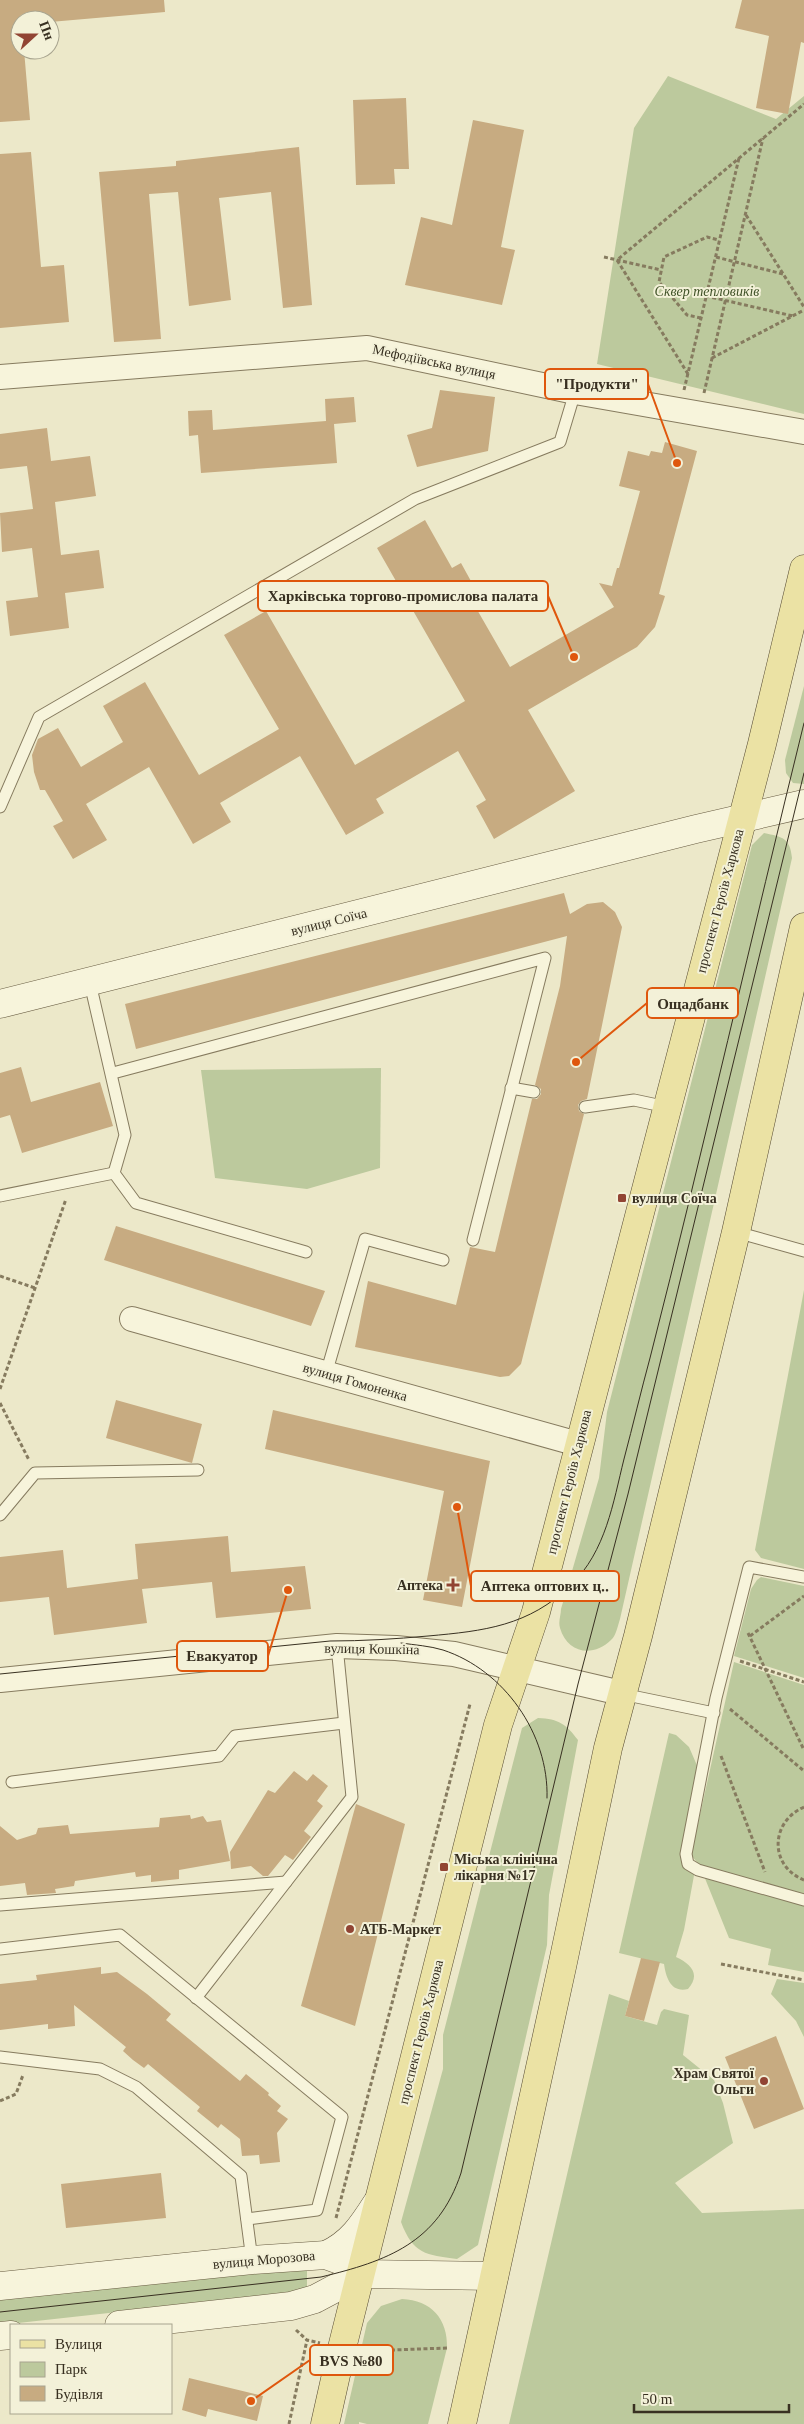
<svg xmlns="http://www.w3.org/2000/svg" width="804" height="2424" viewBox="0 0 804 2424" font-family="Georgia,serif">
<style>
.green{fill:#bcc99d}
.building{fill:#c7ab81}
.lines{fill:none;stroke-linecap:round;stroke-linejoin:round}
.lane-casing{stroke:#867b5f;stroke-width:13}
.street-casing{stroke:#867b5f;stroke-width:26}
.secondary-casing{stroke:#685c42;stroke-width:29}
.primary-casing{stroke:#554932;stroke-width:29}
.path{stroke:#867b5f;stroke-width:3;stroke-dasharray:4 2.5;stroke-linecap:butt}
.lane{stroke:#f7f4db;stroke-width:11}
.street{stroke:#f7f4db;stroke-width:24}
.secondary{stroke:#f7f4db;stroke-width:28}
.primary{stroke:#ebe2a4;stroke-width:28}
.tram{stroke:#383021;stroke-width:1}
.poi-dot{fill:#914433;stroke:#f3f1d8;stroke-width:2}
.labels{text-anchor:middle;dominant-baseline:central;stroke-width:4;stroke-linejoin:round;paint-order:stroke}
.park-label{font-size:14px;font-style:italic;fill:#415329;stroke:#f3f1d8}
.street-label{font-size:14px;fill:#383021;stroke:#f3f1d8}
.poi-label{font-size:14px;font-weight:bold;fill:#383021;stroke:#f3f1d8;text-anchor:start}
.leader{fill:none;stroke:#df570d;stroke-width:2}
.callout-dot{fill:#df570d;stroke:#f3f1d8;stroke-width:2}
.callout{fill:#f3f1d8;stroke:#df570d;stroke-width:2}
.callout-label{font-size:15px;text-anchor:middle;font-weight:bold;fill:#383021}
</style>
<rect width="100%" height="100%" fill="#ece8c9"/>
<g class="green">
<polygon points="668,76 776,119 804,96 804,414 597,364 634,128"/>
<polygon points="804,686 804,784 793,783 786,773 785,760"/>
<path d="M764,833C783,837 790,838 792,858L620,1619C618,1625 616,1636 611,1640C593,1658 567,1653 560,1628C558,1622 561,1615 561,1609L599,1478L607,1412L752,845Z"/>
<polygon points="381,1068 380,1168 307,1189 215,1178 201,1070"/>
<polygon points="804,1290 804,1569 761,1558 755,1550"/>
<polygon points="761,1577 804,1586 804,1678 734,1656 751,1589 757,1580"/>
<polygon points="734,1662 804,1685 804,1972 768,1965 771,1949 729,1938 700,1866 691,1855"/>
<path d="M538,1718C559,1719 566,1724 578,1740L549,1895L547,1945L478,2245L457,2259C426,2255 413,2254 401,2222L443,2069V2035L522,1728Z"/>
<path d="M669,1733L676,1735L689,1747L699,1770L684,1854L695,1870L684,1930L676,1957C691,1964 701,1974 688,1989C671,1993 666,1978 664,1964L619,1953Z"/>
<polygon points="777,1979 804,1983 804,2037 796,2021 771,1994"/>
<polygon points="609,1994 629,2001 625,2016 657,2025 661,2012 664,2009 689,2015 683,2055 714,2080 723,2103 733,2143 675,2183 702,2213 804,2209 804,2424 509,2424"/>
<polygon points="307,2264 307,2291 0,2325 0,2296"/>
<path d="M402,2299C431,2300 448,2319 447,2348L428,2424H367L359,2422V2424H344L367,2323L381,2306Z"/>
</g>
<g class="building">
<polygon points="0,0 164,0 165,12 50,22 50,20 20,20 20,50 24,50 30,120 0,122"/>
<polygon points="742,0 804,0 804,43 801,42 788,114 756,108 769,36 735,28"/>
<polygon points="406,98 409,169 394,169 395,184 356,185 353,100"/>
<polygon points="473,120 524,130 501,247 515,250 502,305 405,285 421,217 452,225"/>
<polygon points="299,147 312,305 283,308 271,192 219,198 231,300 189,306 178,192 149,194 161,339 114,342 99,172 176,166 176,161"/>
<polygon points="31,152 41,267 64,265 69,322 0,328 0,154"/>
<polygon points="440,390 495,397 488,451 417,467 407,435 432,428"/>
<polygon points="354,397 356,422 334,424 337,463 201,473 198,435 189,436 188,411 212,410 213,430 326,421 325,399"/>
<polygon points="47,428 51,461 90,456 96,496 55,502 61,555 99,550 104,588 65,593 69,628 10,636 6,601 38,597 32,548 2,552 0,513 33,509 27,466 0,469 0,434"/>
<polygon points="665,442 697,451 659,594 665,596 655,627 637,647 528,710 575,791 494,839 476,806 486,800 458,751 376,799 384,813 346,835 300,756 220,803 231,822 193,844 149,767 86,804 107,840 73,859 53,826 63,821 45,790 40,790 34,772 32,755 38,739 58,728 81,767 123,742 103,706 145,682 199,775 279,729 224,635 266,611 355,765 465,701 377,548 425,520 452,568 461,563 472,583 464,587 510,667 614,607 599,583 612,586 617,568 619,568 640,491 619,486 628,451 649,456 651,451 662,453"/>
<polygon points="564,893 570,914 587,904 603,902 615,912 622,927 587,1099 581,1101 578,1105 579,1111 584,1114 521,1364 509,1376 500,1377 355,1347 368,1281 456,1305 470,1247 495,1252 532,1099 537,1099 541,1094 541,1089 535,1085 560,986 567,936 136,1049 125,1004"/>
<polygon points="21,1067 31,1102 100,1082 113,1126 22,1153 10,1115 0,1118 0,1073"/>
<polygon points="116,1226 325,1291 311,1326 104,1260"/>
<polygon points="116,1400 202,1424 192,1463 106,1438"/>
<polygon points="273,1410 490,1461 462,1607 423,1600 444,1491 265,1449"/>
<polygon points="228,1536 231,1572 305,1566 311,1609 216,1618 212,1582 142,1589 147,1623 54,1635 49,1597 0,1602 0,1557 63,1550 67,1588 138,1579 135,1544"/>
<polygon points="294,1771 307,1781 313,1774 328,1786 317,1801 323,1806 304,1831 311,1837 293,1860 285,1855 268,1876 263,1876 251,1866 231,1869 230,1852 268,1790 275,1793"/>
<polygon points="356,1804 405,1824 355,2026 301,2006"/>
<polygon points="190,1815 191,1819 203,1816 207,1822 221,1820 230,1861 179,1870 179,1879 151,1882 151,1875 136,1877 135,1872 75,1881 74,1886 55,1889 56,1893 27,1895 25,1883 0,1886 0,1826 17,1840 36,1834 38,1828 68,1825 70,1834 159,1827 160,1818"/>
<polygon points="641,1958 660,1962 644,2021 625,2016"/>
<polygon points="101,1967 101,1974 117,1972 147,1994 171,2014 166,2020 240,2081 246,2074 269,2093 268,2095 281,2106 277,2111 288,2119 277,2133 280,2162 260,2164 259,2155 242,2156 240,2139 221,2124 218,2128 197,2111 200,2107 148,2064 144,2068 133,2060 123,2051 126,2047 74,2005 75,2026 48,2029 48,2024 0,2030 0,1984 37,1980 36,1975"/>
<polygon points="776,2036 804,2109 754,2129 725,2057"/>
<polygon points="161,2173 166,2218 66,2228 61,2184"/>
<polygon points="189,2378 263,2396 257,2421 208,2409 206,2417 182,2410"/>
</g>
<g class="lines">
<defs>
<g id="lane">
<polyline points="0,807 39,717 415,499 560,442 575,392"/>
<polyline points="90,983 125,1135 114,1173 136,1203 306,1252"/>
<polyline points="113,1073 545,958 473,1240"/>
<polyline points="511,1088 534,1092"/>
<polyline points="585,1107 634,1100 667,1107"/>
<polyline points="0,1196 114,1173"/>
<polyline points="736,1232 804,1251"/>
<polyline points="326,1374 365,1239 443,1260"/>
<polyline points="0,1515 35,1473 198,1470"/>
<polyline points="804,1577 749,1567 716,1698 686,1854 688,1864 698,1870 804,1900"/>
<polyline points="622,1694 714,1713"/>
<polyline points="12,1782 219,1756 235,1736 344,1723"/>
<polyline points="0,1905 286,1882"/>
<polyline points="0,1949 120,1935 342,2117 317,2210 247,2219"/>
<polyline points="196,1998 352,1797 337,1646"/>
<polyline points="0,2057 100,2069 136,2087 241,2176 252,2260"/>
</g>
<g id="street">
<polyline points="0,377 367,348 575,392 804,432"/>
<polyline points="132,1319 578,1444"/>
<polyline points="0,1680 337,1646 396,1648 454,1654 621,1693"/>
</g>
<g id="secondary">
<polyline points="0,1004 696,829 804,804"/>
<path d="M326,2255C351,2244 363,2225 377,2203"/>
<polyline points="362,2274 494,2276"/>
<polyline points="0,2286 252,2260 326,2255 348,2263 362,2274"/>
<polyline points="119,2325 291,2306 315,2299 362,2274"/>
<polyline points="0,2336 11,2335"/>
</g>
<g id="primary">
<polyline points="325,2424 342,2348 498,1725 536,1612 762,744 804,569"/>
<polyline points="462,2424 562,1967 608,1748 638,1636 736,1232 804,927"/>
</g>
</defs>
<use href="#lane" class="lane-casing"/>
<use href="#street" class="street-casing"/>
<use href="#secondary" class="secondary-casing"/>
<use href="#primary" class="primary-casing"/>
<g class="path">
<polyline points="746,215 804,307"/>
<polyline points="604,257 661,270"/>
<polyline points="716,257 783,274"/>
<polyline points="706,296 793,316"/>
<polyline points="701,318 687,315 659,282 664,257 707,237 719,240"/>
<polyline points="712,358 804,310"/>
<polyline points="688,374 617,260 804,104"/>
<polyline points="684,390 739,158"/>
<polyline points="704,393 763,138"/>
<polyline points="0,1276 35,1288"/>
<polyline points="0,1389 66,1199"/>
<polyline points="0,1403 29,1460"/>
<polyline points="748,1633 804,1750"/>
<polyline points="750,1636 804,1596"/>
<polyline points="740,1661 804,1682"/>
<polyline points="730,1709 804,1771"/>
<polyline points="721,1756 765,1872"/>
<path d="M804,1807C770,1822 769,1866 804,1880"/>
<polyline points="721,1964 804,1980"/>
<polyline points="0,2101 16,2094 23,2075"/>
<polyline points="336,2218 470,1704"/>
<polyline points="296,2330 307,2340 320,2343"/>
<polyline points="365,2351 447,2348"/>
<polyline points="289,2424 307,2340"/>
</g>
<use href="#lane" class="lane"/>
<use href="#street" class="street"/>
<use href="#secondary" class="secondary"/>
<use href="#primary" class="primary"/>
<g class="tram">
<path d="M401,1643C415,1645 430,1646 443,1650C504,1670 549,1734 547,1798"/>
<path d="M0,1674L330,1641C363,1641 395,1639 428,1636C484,1631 529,1626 571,1585C606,1551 613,1503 624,1459C633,1425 641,1391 650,1358C704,1147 752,934 804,723"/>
<path d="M0,2312L321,2277C387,2261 438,2243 461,2173L578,1684L628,1494L804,773"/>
</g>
</g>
<g class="poi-dot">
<rect x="617" y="1193" width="10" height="10" rx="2.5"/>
<path d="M450.5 1577.5h5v5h5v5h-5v5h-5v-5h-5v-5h5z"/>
<rect x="439" y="1862" width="10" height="10" rx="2.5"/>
<circle cx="350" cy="1929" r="5"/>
<circle cx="764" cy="2081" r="5"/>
</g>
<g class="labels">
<g class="park-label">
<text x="707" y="291">Сквер тепловиків</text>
</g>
<g class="street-label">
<text transform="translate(434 362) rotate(12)">Мефодіївська вулиця</text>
<text transform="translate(720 901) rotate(-75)">проспект Героїв Харкова</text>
<text transform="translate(329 922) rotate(-14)">вулиця Соїча</text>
<text transform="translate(355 1382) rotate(16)">вулиця Гомоненка</text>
<text transform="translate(569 1482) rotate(-76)">проспект Героїв Харкова</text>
<text transform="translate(372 1649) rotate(1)">вулиця Кошкіна</text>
<text transform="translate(421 2032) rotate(-76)">проспект Героїв Харкова</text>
<text transform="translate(264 2260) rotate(-5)">вулиця Морозова</text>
</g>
<g class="poi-label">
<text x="632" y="1198">вулиця Соїча</text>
<text x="443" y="1585" text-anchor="end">Аптека</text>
<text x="454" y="1859">Міська клінічна<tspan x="454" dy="16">лікарня №17</tspan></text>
<text x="360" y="1929">АТБ-Маркет</text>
<text x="754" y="2073" text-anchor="end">Храм Святої<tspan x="754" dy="16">Ольги</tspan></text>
</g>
</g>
<path class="leader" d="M677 463L648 384M574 657L548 596M576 1062L647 1003M457 1507L471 1586M288 1590L268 1656M251 2401L310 2360"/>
<g class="callout-dot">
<circle cx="677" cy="463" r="5"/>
<circle cx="574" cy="657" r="5"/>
<circle cx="576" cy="1062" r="5"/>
<circle cx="457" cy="1507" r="5"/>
<circle cx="288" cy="1590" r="5"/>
<circle cx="251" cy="2401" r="5"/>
</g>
<g class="callout">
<rect x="545" y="369" width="103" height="30" rx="5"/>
<rect x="258" y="581" width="290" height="30" rx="5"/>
<rect x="647" y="988" width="91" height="30" rx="5"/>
<rect x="471" y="1571" width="148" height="30" rx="5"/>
<rect x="177" y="1641" width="91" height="30" rx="5"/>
<rect x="310" y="2345" width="83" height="30" rx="5"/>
</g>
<g class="callout-label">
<text x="597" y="389">"Продукти"</text>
<text x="403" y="601">Харківська торгово-промислова палата</text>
<text x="693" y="1009">Ощадбанк</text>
<text x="545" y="1591">Аптека оптових ц‥</text>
<text x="222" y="1661">Евакуатор</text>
<text x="351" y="2366">BVS №80</text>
</g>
<rect x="10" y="2324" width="162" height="90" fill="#f3f1d8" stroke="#a8a48f"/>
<rect x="20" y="2340" width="25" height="8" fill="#ebe2a4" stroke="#a8a48f"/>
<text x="55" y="2349" font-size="15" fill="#383021">Вулиця</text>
<rect x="20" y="2362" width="25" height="15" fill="#bcc99d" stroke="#a8a48f"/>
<text x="55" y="2374" font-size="15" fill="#383021">Парк</text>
<rect x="20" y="2386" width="25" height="15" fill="#c7ab81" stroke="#a8a48f"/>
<text x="55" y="2399" font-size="15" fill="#383021">Будівля</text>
<g transform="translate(35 35) rotate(69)"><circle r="24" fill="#f3f1d8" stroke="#a8a48f"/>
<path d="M0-4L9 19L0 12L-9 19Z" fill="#914433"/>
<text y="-8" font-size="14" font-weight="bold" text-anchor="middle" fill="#383021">Пн</text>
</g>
<path d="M634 2404v8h155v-8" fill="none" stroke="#383021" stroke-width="2.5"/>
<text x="642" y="2404" font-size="15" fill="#383021" stroke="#f3f1d8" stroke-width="4" paint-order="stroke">50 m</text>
</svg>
